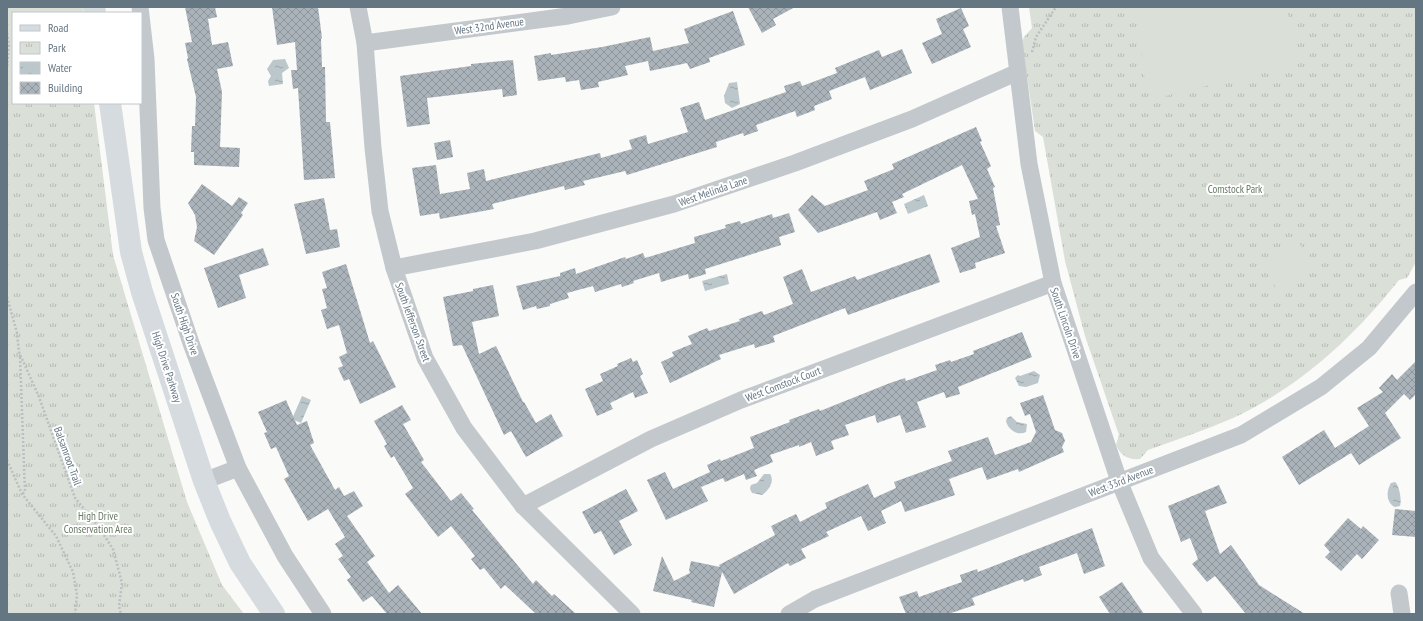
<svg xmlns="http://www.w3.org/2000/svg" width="1423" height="621" viewBox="0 0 1423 621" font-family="'PT Sans Narrow',sans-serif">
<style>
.park{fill:url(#park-tufts)}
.garden{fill:#dadfd7}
.water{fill:url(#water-ripples)}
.building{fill:url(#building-cross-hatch)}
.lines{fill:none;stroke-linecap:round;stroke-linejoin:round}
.path{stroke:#bbbfc2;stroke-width:2.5;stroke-dasharray:2 2;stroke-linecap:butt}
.street{stroke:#c3c8cc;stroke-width:17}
.secondary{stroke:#d6dbdf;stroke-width:22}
.labels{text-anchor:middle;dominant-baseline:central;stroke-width:4;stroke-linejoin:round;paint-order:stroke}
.street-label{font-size:11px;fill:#657683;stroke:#fff}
.park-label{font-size:11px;fill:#687a64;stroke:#fff}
</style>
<defs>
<pattern id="park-tufts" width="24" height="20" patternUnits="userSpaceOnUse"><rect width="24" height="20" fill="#dadfd7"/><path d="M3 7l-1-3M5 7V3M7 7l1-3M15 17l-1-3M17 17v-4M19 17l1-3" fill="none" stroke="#b4b9b4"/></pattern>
<pattern id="water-ripples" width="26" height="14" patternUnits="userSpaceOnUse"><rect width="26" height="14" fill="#bbc7cb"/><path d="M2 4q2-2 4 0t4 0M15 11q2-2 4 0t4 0" fill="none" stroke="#9ca6aa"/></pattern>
<pattern id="building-cross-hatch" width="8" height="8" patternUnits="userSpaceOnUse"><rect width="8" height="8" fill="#aab3b9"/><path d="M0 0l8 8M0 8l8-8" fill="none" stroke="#8e969c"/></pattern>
</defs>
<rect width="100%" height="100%" fill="#fafaf8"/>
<g class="park">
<polygon points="7,7 83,7 83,13 13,13 13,103 94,103 113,255 187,502 222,585 244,614 7,614"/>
<path d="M1029,7H1416V262L1407,278L1399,280C1354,337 1300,387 1233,418C1205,430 1176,440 1148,450L1140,459C1128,460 1121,456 1116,445L1119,435L1085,336L1065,261L1043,137L1035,131L1022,42L1024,37L1032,28Z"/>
</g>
<g class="garden">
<polygon points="1137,7 1286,7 1294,37 1295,64 1157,98 1146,92"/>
<polygon points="1299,243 1315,269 1277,290 1262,263"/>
</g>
<g class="water">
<polygon points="285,59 289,68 282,73 283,84 269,86 268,81 271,76 267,69 273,60"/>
<polygon points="737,82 740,104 732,108 725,103 724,96 729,83"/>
<polygon points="924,195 928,206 908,214 904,204"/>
<polygon points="727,274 729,284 705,291 702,281"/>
<polygon points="1034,371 1040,375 1038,383 1026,387 1019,386 1015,378 1018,375 1020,376"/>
<polygon points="302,396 311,400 301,423 292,419"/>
<path d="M1011,416L1017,422L1027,424L1026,432C1018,436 1008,430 1006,421L1007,418Z"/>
<path d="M764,474H770C775,481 769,490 762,495L752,493L750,489L751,485L757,483Z"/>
<path d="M1395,482C1399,485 1402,500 1400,506L1395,507C1386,503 1386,491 1391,483Z"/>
</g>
<g class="building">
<polygon points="185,7 215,7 217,17 208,19 212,45 228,42 233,66 217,69 222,92 220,147 240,148 239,167 194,165 194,152 191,152 192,126 195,126 196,97 187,59 188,58 185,43 192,42"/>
<polygon points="272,7 318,7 322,38 321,39 322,67 325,67 326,122 330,122 335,178 304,180 298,88 293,89 291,70 297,70 295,42 277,45"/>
<polygon points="748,7 795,7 773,19 776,25 762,33"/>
<polygon points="961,8 969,26 963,29 971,47 932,64 922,43 942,34 936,19"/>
<polygon points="733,11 745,45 709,58 710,62 690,69 687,63 650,71 648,61 625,66 628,75 598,82 599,87 581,90 579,80 566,82 565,77 538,81 534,56 551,53 551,55 602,47 650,37 653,51 689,43 684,29"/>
<polygon points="902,49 912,73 870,90 865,77 829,91 832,99 814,106 815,110 797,117 795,111 756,125 758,131 744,136 743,133 716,142 717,147 627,175 625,171 583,181 585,185 565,190 564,186 492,204 494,209 440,219 439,213 420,216 412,168 436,165 440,194 470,189 467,173 484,169 486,181 600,153 601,158 632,149 629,140 646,135 648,144 688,132 680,108 699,102 705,120 786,92 784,86 800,81 802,86 837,73 835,68 879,50 882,57"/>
<polygon points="513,60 517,95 503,97 502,89 427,98 430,124 407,127 400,76 471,66 471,64"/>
<polygon points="976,127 982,141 980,142 991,166 987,169 995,187 993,188 1000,225 996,226 1005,253 975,263 976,268 960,273 951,248 980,237 975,214 972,215 969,201 978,199 962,165 902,194 904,197 892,202 897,213 880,220 877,212 818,233 798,210 812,195 825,206 868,190 864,181 894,169 892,164"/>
<polygon points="450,140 453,157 437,160 434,143"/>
<polygon points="202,184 232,206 239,197 248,203 241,213 243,215 214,255 194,241 197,227 195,215 188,203"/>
<polygon points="324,198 330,230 337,229 340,247 306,254 294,204"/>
<polygon points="789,213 795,232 779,237 781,245 705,269 706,274 689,279 688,274 661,282 659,273 633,281 634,283 622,287 621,284 595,292 593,286 567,293 569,298 550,304 550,306 537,309 536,306 523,310 516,286 560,276 560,273 575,268 576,274 625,257 626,259 643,253 645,258 695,243 694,237 726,228 725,225 740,221 741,224 772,214 773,218"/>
<polygon points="263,248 269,265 239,275 246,298 218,308 204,268"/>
<polygon points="930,254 940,282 848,315 845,308 773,336 775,342 755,348 754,344 719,355 721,359 670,383 661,362 674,356 672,352 692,344 688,336 707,328 709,331 740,321 739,319 762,311 764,315 793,304 783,277 802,269 811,292 855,276 857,280"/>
<polygon points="346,264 370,343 373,341 396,387 360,404 349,379 344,381 338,368 343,366 339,357 347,353 339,325 327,329 321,310 327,308 322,289 327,288 322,272"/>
<polygon points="493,285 499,316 472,322 479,354 496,346 523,402 524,402 536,423 551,414 563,436 526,457 511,431 504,435 462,345 453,346 443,297 473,291 473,289"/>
<polygon points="1022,332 1032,357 958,387 960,394 946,398 944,392 917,402 926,427 906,433 900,415 877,423 875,415 845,425 849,435 831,441 834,449 816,456 811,442 799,447 799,445 770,455 773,462 754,470 757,476 746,480 744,474 725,482 723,478 701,487 708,501 666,520 647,480 665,472 673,489 710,472 707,465 720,459 721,461 754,448 750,437 790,422 789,420 819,409 820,411 890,383 905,378 906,381 937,370 935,365 950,360 951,362 974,354 973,351"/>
<polygon points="631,358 633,362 637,360 643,374 640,376 648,393 635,398 633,392 610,403 613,409 597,416 585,389 603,381 600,374 618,366 617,364"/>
<polygon points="1416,361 1416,394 1410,400 1404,394 1385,413 1401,438 1359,465 1351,453 1299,485 1282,457 1324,430 1335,448 1369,426 1357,408 1383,392 1379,388 1392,374 1397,380"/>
<polygon points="1043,395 1055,430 1062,433 1065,441 1062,447 1064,452 1019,472 1018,469 987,480 982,467 949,479 955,495 905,512 901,501 881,511 886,523 868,531 861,516 826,532 829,536 801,549 806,558 790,566 788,563 734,594 722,572 714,607 691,602 692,600 653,591 662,556 674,581 690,573 689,570 691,561 720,567 719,565 775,535 771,526 796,514 800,522 827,508 825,503 868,484 874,498 896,488 894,482 952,461 948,451 988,437 995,455 1031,442 1036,432 1030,414 1025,416 1020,403"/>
<polygon points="286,400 297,425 307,421 314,443 310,445 335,490 339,487 344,496 354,491 363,506 347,516 375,556 367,562 389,593 398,585 422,614 387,614 372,596 363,602 347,580 351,577 338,559 343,556 335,544 345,537 328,509 308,521 284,479 289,476 276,447 271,449 264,433 267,432 258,412"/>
<polygon points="402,405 411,420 403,424 424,460 421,462 451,501 461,493 474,509 472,510 533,584 536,580 552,596 554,594 576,614 536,614 505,585 501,589 484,568 480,570 471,559 475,556 451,526 438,537 405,494 413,488 394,456 391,458 384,446 387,444 374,421"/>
<polygon points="1219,485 1227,503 1205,511 1220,554 1231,545 1259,585 1305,614 1246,614 1215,576 1207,582 1192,564 1198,559 1190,538 1181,542 1168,506"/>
<polygon points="626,489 638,511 619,521 632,545 614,555 601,531 594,534 582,512"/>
<polygon points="1395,509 1416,511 1416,537 1392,535"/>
<polygon points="1348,518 1361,529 1363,526 1379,540 1362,559 1357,554 1341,571 1325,557 1330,552 1324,545"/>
<polygon points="1092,528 1105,566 1084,574 1077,553 1039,567 1042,575 1024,582 1023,579 972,598 975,605 948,614 906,614 899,597 917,591 919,597 962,582 960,575 977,569 978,572"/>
<polygon points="1122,582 1144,614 1110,614 1099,597"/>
</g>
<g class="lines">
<g class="path">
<polyline points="7,33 9,44 7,67"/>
<polyline points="1032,52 1036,37 1056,7"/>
<polyline points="7,297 17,333 19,352 39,397 75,498 98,526 113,549 122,583 119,606 121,614"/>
<polyline points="20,357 25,492 22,494"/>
<polyline points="7,460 22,494 56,536 73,572 77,595 75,614"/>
</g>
<g class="street">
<polyline points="140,7 146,59 152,208 156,240 192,346 238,468 285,556 323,614"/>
<polyline points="358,7 365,43 373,148 380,211 394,268 425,358 464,428 523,506 632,614"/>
<polyline points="1010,7 1029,164 1053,283 1119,481 1151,558 1194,614"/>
<polyline points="365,43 568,16 612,7"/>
<polyline points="394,268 535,241 674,204 795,163 912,119 1018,72"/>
<polyline points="204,481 238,468"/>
<polyline points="523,506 651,439 741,400 1053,283"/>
<polyline points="1399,593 1402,614"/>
<polyline points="789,614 815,599 1241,435 1321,387 1369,348 1416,292"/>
</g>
<g class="secondary">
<polyline points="94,7 95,13"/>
<polyline points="110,103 131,252 142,292 204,481 220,521 240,563 274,614"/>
</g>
</g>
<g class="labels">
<g class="street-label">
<text transform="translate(489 26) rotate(-8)">West 32nd Avenue</text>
<text transform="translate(713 191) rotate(-19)">West Melinda Lane</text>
<text transform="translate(413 322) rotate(70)">South Jefferson Street</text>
<text transform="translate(1066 323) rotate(71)">South Lincoln Drive</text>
<text transform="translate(185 324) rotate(71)">South High Drive</text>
<text transform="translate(167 367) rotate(72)">High Drive Parkway</text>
<text transform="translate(783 384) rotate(-21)">West Comstock Court</text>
<text transform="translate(68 456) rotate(70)">Balsamroot Trail</text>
<text transform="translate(1121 481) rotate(-21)">West 33rd Avenue</text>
</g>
<g class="park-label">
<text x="1235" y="189">Comstock Park</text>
<text x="98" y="516">High Drive<tspan x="98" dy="13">Conservation Area</tspan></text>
</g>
</g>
<rect width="1423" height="621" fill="none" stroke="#657683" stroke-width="16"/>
<rect x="12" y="12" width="130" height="92" fill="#ffffff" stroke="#c1c8cd"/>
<rect x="20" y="25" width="20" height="6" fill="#d6dbdf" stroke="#c1c8cd"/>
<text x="48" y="32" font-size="12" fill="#657683">Road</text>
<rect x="20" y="42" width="20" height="12" fill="url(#park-tufts)" stroke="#c1c8cd"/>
<text x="48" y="52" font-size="12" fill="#657683">Park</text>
<rect x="20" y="62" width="20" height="12" fill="url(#water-ripples)" stroke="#c1c8cd"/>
<text x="48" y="72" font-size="12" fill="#657683">Water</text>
<rect x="20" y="82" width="20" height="12" fill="url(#building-cross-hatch)" stroke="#c1c8cd"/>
<text x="48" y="92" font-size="12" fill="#657683">Building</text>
</svg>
